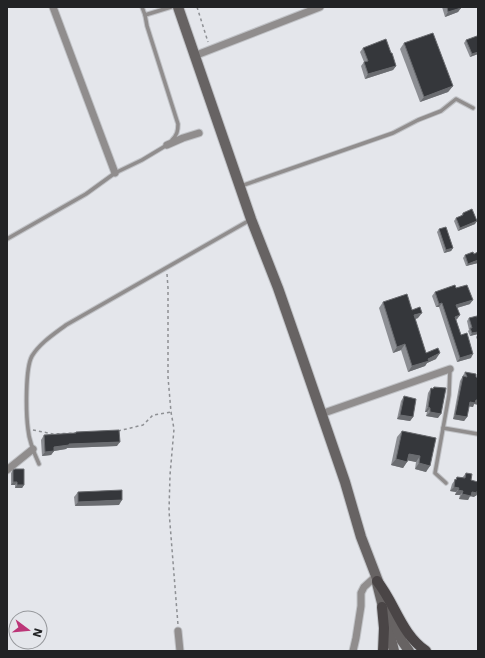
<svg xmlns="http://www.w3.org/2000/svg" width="485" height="658" viewBox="0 0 485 658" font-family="'DejaVu Sans',sans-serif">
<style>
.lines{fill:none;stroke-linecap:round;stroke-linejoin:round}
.service-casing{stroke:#c1c3c7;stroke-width:5.5}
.minor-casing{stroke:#c1c3c7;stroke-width:9}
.secondary-casing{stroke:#c1c3c7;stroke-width:12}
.primary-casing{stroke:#c1c3c7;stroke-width:12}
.path{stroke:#8e9094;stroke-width:1.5;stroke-dasharray:3 3;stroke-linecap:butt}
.service{stroke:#908d8d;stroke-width:3.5}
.minor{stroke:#908d8d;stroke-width:7}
.secondary{stroke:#676363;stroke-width:10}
.primary{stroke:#4a4546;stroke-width:10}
.wall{fill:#8c8e93}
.shaded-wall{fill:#6a6c70}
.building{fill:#35373b;stroke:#6a6c70}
</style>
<rect width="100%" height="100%" fill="#e4e6eb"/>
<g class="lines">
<defs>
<g id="service">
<polyline points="142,7 145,15 171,7"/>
<path d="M145,15L147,26L178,124C178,131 177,135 172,140"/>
<polyline points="241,186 393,133 418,120 441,111 456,99 473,108"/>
<polyline points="7,239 86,194 115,173 142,160 167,145"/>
<polyline points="443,428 478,434"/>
<path d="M39,464C34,453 29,441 28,429C26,414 25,368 32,356C40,343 54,334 66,325L250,220"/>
<polyline points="446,483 435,473 449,395 450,369"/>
</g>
<g id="minor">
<polyline points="53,7 115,173"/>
<polyline points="194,56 320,7"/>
<polyline points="167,145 183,138 199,133"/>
<polyline points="321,414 450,369"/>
<polyline points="7,470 33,449"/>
<polyline points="178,631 180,651"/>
<polyline points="353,651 356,638 361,606 361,593 364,587 375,577"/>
</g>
<g id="secondary">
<polyline points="178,7 251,219 278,288 301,354 345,482 361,537 381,589"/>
<polyline points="377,583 394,651"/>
<polyline points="387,604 402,641 409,651"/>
</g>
<g id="primary">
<path d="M377,581C395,603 401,634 426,651"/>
<polyline points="382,607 384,628 383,651"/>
</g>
</defs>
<use href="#service" class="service-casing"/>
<use href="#minor" class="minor-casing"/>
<use href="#secondary" class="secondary-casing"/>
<use href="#primary" class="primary-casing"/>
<g class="path">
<polyline points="197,7 208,42"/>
<polyline points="167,274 168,288 168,377 171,412 174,429 170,475 169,511 178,625"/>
<polyline points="33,430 53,434 76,433"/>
<polyline points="118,431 143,425 153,415 171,412"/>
</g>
<use href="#service" class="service"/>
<use href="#minor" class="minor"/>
<use href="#secondary" class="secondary"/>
<use href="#primary" class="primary"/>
</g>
<g class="wall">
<polygon points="442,7 461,7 458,12 445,17"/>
<polygon points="478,39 478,54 470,57 464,43 466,40"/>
<polygon points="404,43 453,86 448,92 420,102 400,49"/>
<polygon points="363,48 391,53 396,66 393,70 365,79 361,66 364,62 360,52"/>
<polygon points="463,213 475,224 458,231 454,221 456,218 461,216"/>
<polygon points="439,229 453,248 451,251 444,253 437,232"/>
<polygon points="478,252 478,263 466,266 463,258 465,255 474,254"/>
<polygon points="456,288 470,304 457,308 460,315 457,319 456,320 461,335 471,358 457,362 439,307 436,307 432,296 435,292"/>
<polygon points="383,302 412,310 418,318 415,319 426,353 436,359 427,363 425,366 408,372 401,350 393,353 379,308"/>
<polygon points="469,318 478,334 470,336 468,331 469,330 467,321"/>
<polygon points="478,334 478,342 476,337"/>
<polygon points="465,372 476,377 474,404 473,407 469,406 467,417 464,421 453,419 460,381"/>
<polygon points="434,387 438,418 426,416 427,412 425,412 428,393 431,388 432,389"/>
<polygon points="404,396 413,417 410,421 397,419 401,401"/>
<polygon points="402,431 436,438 426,472 415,469 416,462 408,460 403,468 391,465 397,437"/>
<polygon points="76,432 117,446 67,448 66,449 54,451 51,455 42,456 41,440 44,435 74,433"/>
<polygon points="13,470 24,485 22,488 15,488 15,485 11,485 11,473"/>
<polygon points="466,473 471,480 476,496 475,496 474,497 470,496 468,500 459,499 460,495 455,495 456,492 450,491 452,484 457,477 462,478"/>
<polygon points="78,492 119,505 75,506 74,497"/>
</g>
<g class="shaded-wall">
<polygon points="461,8 458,12 445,17 448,12"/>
<polygon points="478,52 478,54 470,57 472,54"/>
<polygon points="396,66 393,70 365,79 368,74"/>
<polygon points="453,86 448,92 420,102 424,97"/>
<polygon points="477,221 475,224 458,231 460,228"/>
<polygon points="453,248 451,251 444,253 446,250"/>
<polygon points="478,260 478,263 466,266 468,264"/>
<polygon points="473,300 470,304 453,309 456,305"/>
<polygon points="442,303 439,307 436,307 439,304"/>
<polygon points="422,313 418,318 410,321 414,315"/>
<polygon points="460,315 457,319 452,321 455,317"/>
<polygon points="478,332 478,334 470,336 472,333"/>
<polygon points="405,344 401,350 393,353 397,347"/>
<polygon points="440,353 436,359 427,363 425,366 408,372 412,366"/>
<polygon points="473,354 471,358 457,362 460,358"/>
<polygon points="476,400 478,400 478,405 474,404 473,407 467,406 470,402"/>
<polygon points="428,407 430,408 427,412 425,412"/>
<polygon points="430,412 441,414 438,418 426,416"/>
<polygon points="400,415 413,417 410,421 397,419"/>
<polygon points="455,415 467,417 464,421 453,419"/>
<polygon points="120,442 117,446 67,448 66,449 54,451 51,455 42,456 45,452 54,447 69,444"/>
<polygon points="409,454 420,456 416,462 405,460"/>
<polygon points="396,459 407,462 403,468 391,465"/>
<polygon points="419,463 430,466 426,472 415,469"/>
<polygon points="13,482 17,482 15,485 11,485"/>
<polygon points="17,485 24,485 22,488 15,488"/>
<polygon points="454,487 459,488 456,492 450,491"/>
<polygon points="458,490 463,491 460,495 455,495"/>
<polygon points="478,491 478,493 476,496 475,496 474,497 470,496 468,500 459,499 462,494 472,492"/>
<polygon points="122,500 119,505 75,506 78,502"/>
</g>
<g class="building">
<polygon points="447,7 461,7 461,8 448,12"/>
<polygon points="433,33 453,86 424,97 404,43"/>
<polygon points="477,36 478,39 478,52 472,54 466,40"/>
<polygon points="386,39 391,53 392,53 396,66 368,74 364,62 368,61 363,48"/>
<polygon points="472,209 477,221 460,228 456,218 463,215 463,213"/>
<polygon points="446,227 453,248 446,250 439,229"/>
<polygon points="473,252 474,254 478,252 478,260 468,264 465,255"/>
<polygon points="455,285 456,288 467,285 473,300 456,305 460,315 455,317 461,335 467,333 473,354 460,358 442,303 439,304 435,292"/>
<polygon points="407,294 412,310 420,307 422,313 414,315 426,353 438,348 440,353 428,359 429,361 412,366 405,344 397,347 383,302"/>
<polygon points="477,316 478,321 478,332 472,333 470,328 472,328 469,318"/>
<polygon points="465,372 476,374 476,377 478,378 478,400 476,400 475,403 470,402 467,417 455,415 463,376 467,377"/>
<polygon points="434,387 446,388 441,414 430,412 430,408 428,407 431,388 433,389"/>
<polygon points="404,396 416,399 413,417 400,415"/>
<polygon points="119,430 120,442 69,444 69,445 54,447 54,451 45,452 44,435 76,433 76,432"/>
<polygon points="402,431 436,438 430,466 419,463 420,456 409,454 407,462 396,459"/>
<polygon points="15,469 24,469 24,485 17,485 17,482 13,482 13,470"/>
<polygon points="466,473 472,474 471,480 478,482 478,491 477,491 477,493 472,492 471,496 462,494 463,491 458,490 459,488 454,487 455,479 456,480 457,477 465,478"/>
<polygon points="122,490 122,500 78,502 78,492"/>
</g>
<rect width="485" height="658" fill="none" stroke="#222325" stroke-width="16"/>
<g transform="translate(28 630) rotate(106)"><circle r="19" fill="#e4e6eb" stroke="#96989c"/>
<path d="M0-3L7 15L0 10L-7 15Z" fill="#bc3678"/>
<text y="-6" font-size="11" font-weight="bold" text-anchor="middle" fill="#222325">N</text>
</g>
</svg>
